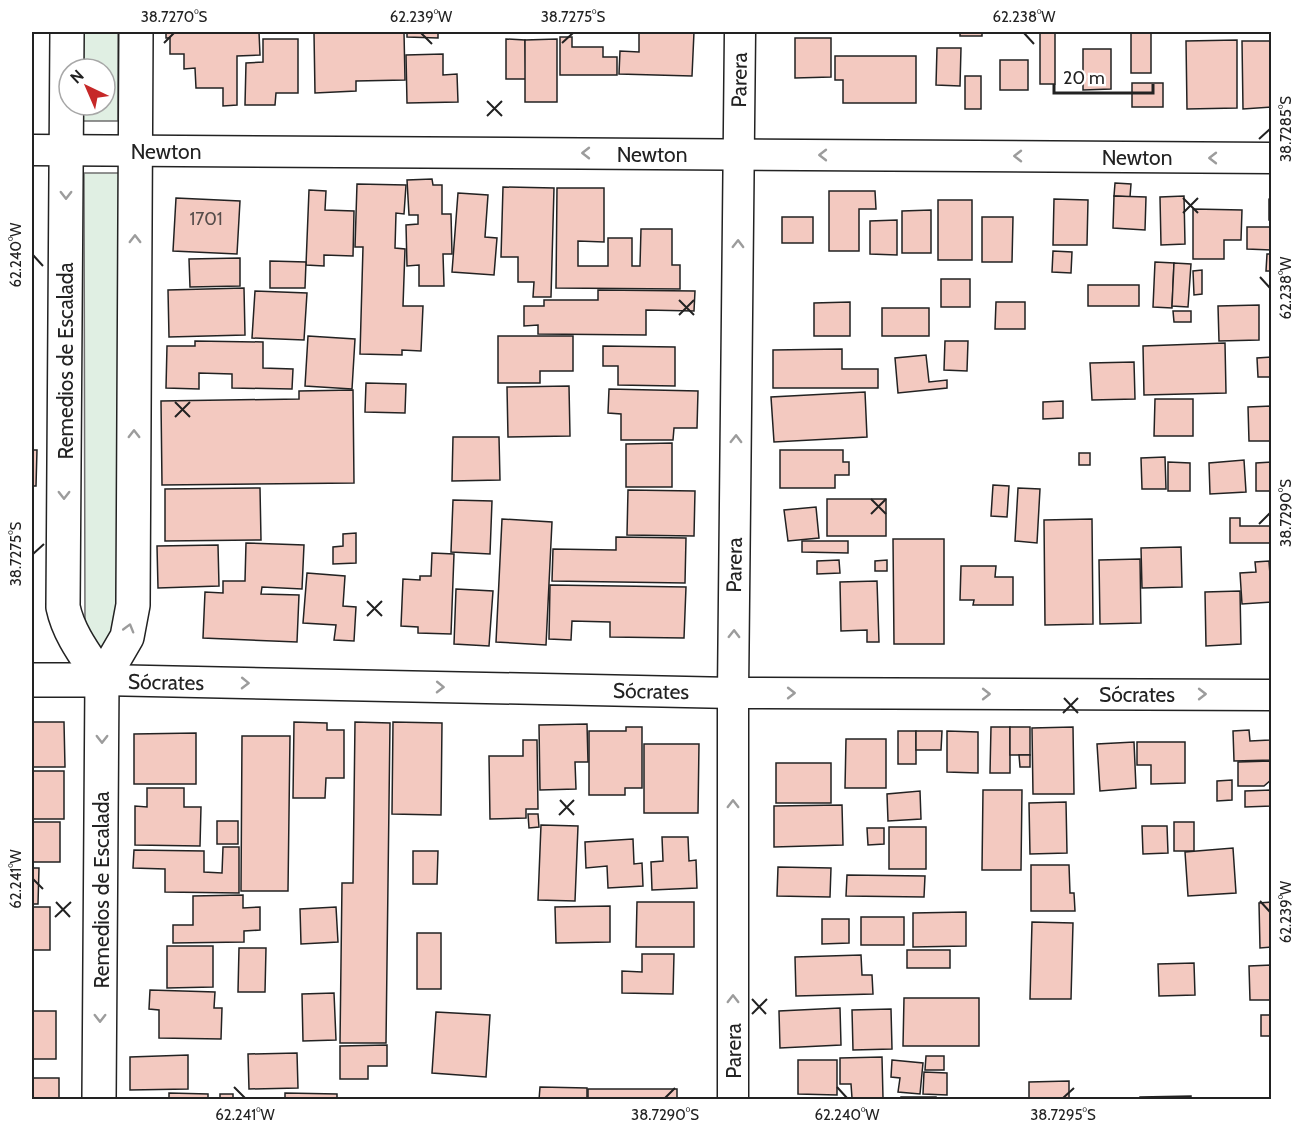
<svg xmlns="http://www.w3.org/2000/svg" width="1303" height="1131" viewBox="0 0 1303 1131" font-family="Cabin,sans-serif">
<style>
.green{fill:#e0efe3;stroke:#6f6f6f;stroke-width:1.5}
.building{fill:#f3c9c0;stroke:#222;stroke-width:1.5}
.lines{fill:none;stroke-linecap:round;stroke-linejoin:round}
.minor-casing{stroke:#222;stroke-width:33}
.secondary-casing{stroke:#222;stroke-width:36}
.minor{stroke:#fff;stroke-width:30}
.secondary{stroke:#fff;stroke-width:33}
.oneway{stroke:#9c9c9c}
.ticks{fill:none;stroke:#222;stroke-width:2}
.labels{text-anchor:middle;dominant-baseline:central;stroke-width:4.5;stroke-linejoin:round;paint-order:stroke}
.number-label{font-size:18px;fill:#564c4a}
.street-label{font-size:21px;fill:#222;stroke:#fff}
.neatline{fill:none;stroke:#222;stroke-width:2}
.ticks-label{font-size:15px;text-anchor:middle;fill:#222}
</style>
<rect width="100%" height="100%" fill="#fff"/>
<g class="green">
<polygon points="79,32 118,32 118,121 79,121 79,105 105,105 105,69 79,69"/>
<polygon points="84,173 122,173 116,623 105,657 85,632"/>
</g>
<g class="building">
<polygon points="166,32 259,32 260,55 237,56 237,105 223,106 223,88 196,88 195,68 184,69 184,54 170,54 170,38 166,38"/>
<polygon points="404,32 405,80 356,81 356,91 315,93 314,33"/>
<polygon points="407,32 438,32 438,38 407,37"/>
<polygon points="629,32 694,32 692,76 619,74 620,51 639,52 639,33"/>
<rect x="960" y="32" width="22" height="4"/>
<rect x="1040" y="32" width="15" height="52"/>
<rect x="1131" y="32" width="20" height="41"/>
<polygon points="560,37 572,37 572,47 603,47 603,57 617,57 617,75 560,75"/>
<polygon points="795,38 831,38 831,77 795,78"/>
<polygon points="263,39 298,39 298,93 276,93 275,105 245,105 246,63 263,62"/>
<polygon points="506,39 525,40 526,79 506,79"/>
<polygon points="557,39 557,102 525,102 525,40"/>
<polygon points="1237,40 1237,108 1187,109 1186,41"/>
<polygon points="1242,41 1272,41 1272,107 1243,109"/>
<polygon points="937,48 961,48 960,86 936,85"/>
<polygon points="1083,49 1111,49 1111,89 1083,90"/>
<polygon points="443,54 443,75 457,74 458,102 407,103 406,55"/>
<polygon points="835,56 916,56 916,103 843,103 843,80 835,80"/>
<rect x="1000" y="60" width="28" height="30"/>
<rect x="965" y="76" width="16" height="33"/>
<rect x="1132" y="83" width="31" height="24"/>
<polygon points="432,179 433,185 442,185 442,214 451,214 452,254 443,254 444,286 419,286 419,265 407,266 406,225 418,224 418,215 409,215 407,180"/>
<polygon points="1115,183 1131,184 1130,197 1114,196"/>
<polygon points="357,184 406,185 404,214 396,213 395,248 405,249 403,306 423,306 421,351 402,350 402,355 360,354 363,247 355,247"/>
<polygon points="503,187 554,188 551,297 533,297 534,282 518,282 518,257 501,257"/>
<polygon points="557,188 604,188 604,242 578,241 578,266 608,266 608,238 632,238 632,266 640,266 641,229 672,229 672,265 680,265 680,289 556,288"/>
<polygon points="309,190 326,191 325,210 354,211 353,256 324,255 324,266 306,265"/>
<polygon points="829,191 875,191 876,209 859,209 859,251 829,251"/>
<polygon points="458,193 488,195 485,237 497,238 494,275 452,272"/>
<polygon points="1114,196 1146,197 1145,230 1113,228"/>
<polygon points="1184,196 1185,244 1161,245 1160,197"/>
<polygon points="176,198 240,201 237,254 173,251"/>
<polygon points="1272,198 1272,220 1269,220 1269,199"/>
<polygon points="1054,199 1088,200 1087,245 1053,245"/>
<rect x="938" y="200" width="34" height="60"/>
<polygon points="1193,209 1242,210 1241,240 1224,240 1224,259 1193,259"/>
<polygon points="931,210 931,253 902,253 902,211"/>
<rect x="782" y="217" width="31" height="26"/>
<polygon points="982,217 1013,217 1012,262 982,262"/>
<polygon points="897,220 897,255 870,254 870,221"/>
<polygon points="1247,227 1272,227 1271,250 1247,249"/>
<polygon points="1053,251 1072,252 1071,273 1052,272"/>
<polygon points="1267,254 1272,254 1272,271 1266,271"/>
<polygon points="240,258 240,286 190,287 189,259"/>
<polygon points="270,261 306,262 305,288 270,288"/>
<polygon points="1155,262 1174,263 1172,308 1153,307"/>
<polygon points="1174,263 1191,264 1188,307 1172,306"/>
<polygon points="1202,270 1202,294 1194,295 1193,271"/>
<rect x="941" y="279" width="29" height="28"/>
<rect x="1088" y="285" width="51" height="21"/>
<polygon points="244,288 245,335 169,337 168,290"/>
<polygon points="598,290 695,291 694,311 646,310 646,335 538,334 538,325 524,326 524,306 544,306 544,300 598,300"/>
<polygon points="255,291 307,293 304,340 252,338"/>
<polygon points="850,302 850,336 814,336 814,303"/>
<polygon points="996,302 1025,302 1025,329 995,329"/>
<polygon points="1259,305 1259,340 1219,341 1218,306"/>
<rect x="882" y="308" width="47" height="28"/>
<polygon points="1173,311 1191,311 1191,322 1174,322"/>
<polygon points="308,336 355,339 352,389 305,386"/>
<polygon points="498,336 573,336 573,371 540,371 540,383 498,383"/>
<polygon points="195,341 263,342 263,368 293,369 292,389 232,388 232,374 199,373 199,389 166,388 167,346 195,346"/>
<polygon points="945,341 968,341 967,371 944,370"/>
<polygon points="1225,343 1226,393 1144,395 1143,346"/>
<polygon points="603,346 675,347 675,386 618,385 618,366 603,366"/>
<polygon points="842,349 842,369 878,369 878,388 773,388 773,350"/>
<polygon points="926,355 929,382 947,380 947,388 898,393 895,358"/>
<polygon points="1272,357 1272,377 1258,377 1257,358"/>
<polygon points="1134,362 1135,399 1092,400 1090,363"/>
<polygon points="366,383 406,384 405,413 365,412"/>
<polygon points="569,386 570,436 508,437 507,387"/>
<polygon points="609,389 698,391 697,428 674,428 673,440 621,440 621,414 608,413"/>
<polygon points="353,390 354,483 162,485 161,401 299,399 299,391"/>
<polygon points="865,392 867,437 774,442 771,397"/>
<polygon points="1155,399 1193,399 1193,436 1154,436"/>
<polygon points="1063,401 1063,418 1043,419 1043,402"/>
<polygon points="1272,406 1272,441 1249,441 1248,407"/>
<polygon points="453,437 499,437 500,480 452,481"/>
<polygon points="672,443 672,487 626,487 626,444"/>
<polygon points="32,450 37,450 36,486 32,486"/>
<polygon points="780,450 843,450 843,462 849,462 849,475 835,475 835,488 780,488"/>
<rect x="1079" y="453" width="11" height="12"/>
<polygon points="1165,457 1166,489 1142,489 1141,458"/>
<polygon points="1244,460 1246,492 1210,494 1209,463"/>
<polygon points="1168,462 1190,463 1190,491 1168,491"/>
<polygon points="1272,462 1272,491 1256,491 1256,463"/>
<polygon points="993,485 1009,486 1007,517 991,516"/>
<polygon points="260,488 261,540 165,541 165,489"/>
<polygon points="1018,488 1040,489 1037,543 1015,541"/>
<polygon points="628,490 695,491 694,536 627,535"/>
<rect x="827" y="499" width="59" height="37"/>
<polygon points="453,500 492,501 490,554 451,552"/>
<polygon points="816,507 819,538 788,541 784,510"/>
<polygon points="1230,518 1240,518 1240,526 1272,526 1272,543 1230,543"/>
<polygon points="502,519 552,522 546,645 496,642"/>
<polygon points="1092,519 1093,624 1045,625 1044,520"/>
<polygon points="356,533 356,563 333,564 333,547 343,546 343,534"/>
<polygon points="616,537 686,538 685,583 552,581 553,549 616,550"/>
<polygon points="893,539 944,539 944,644 894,644"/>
<polygon points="802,541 848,541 848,553 802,552"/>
<polygon points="246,543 304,545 302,589 262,587 261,594 299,595 297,642 203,638 205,592 223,593 223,581 245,581"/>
<polygon points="218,545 219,586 158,588 157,546"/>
<polygon points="1181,547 1182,587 1142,588 1141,548"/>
<polygon points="432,553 454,554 451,634 418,633 418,627 401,626 403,579 420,580 420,576 431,576"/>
<polygon points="1140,559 1141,623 1100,624 1099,560"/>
<polygon points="839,560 840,573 817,574 817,561"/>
<polygon points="887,560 887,571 875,571 875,561"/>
<polygon points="1269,561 1272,602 1242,604 1240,573 1256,572 1255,562"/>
<polygon points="961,566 996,566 995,577 1013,577 1013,605 973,605 974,600 960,600"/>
<polygon points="307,573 345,576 343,606 356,607 354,641 334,640 336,625 303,623"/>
<polygon points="877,581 879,642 867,642 867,630 841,631 840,582"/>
<polygon points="550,585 686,587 684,638 610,637 610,622 572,621 571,640 549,639"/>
<polygon points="456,589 493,591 489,646 454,644"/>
<polygon points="1240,591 1241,644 1206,646 1205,592"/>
<polygon points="32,722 64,722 65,767 32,767"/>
<polygon points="294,722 327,723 327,730 344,730 344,778 326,778 325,798 293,798"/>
<polygon points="355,722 390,723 386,1043 340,1043 342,883 353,883"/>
<polygon points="393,722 442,723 441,815 392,814"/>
<polygon points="587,724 588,762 575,762 576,789 540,790 539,725"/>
<polygon points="626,727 642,727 642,788 625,788 625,795 589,795 589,731 626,731"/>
<polygon points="991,727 1010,727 1010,773 990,773"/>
<rect x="1010" y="727" width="20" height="28"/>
<polygon points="1073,727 1074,794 1033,794 1032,728"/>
<polygon points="1249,730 1250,741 1270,740 1272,730 1272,760 1234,761 1233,731"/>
<rect x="898" y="731" width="18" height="33"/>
<polygon points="916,731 942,731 941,750 916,750"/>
<polygon points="947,731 978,732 978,773 947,772"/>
<polygon points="196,733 196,784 134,784 134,734"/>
<polygon points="242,736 290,736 288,891 241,891"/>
<polygon points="846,739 886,739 886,788 845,788"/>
<polygon points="523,740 537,740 538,809 526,809 526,818 490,819 489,756 523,756"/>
<polygon points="1134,742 1136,788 1100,791 1097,744"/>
<polygon points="1137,742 1185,742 1185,783 1151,784 1151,765 1137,765"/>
<polygon points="644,744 699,744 698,813 644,813"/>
<polygon points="1019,755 1030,755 1030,767 1020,767"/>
<polygon points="1271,761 1272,779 1264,786 1238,786 1238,762"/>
<rect x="776" y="763" width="55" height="40"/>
<rect x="32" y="771" width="32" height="48"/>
<polygon points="1232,780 1232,800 1217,801 1217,781"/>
<polygon points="147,788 184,788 184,807 201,807 200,846 135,845 135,806 147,807"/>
<polygon points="983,790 1022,790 1021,870 982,870"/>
<polygon points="1271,790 1272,806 1245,807 1245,791"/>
<polygon points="920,791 921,819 888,821 887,794"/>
<polygon points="1066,802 1067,853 1030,854 1029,803"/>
<polygon points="842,805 843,845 774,847 774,806"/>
<polygon points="528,814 538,814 539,827 529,828"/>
<rect x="217" y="821" width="21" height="23"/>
<rect x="32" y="822" width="28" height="40"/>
<rect x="1174" y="822" width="20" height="29"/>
<polygon points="541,825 578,826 575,901 538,900"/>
<polygon points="1142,826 1167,826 1168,853 1143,854"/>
<rect x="889" y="827" width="37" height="42"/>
<polygon points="867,828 884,828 884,844 868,845"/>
<polygon points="662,837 688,837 689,861 696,860 697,888 652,890 651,862 663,861"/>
<polygon points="633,839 634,864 642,863 643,886 608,888 607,866 586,868 585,842"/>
<polygon points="223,847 239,847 239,893 165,892 165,869 133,868 134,850 204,851 204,872 222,873"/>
<polygon points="1233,848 1236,893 1188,896 1185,852"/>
<polygon points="413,851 438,851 437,884 413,884"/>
<polygon points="1031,865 1069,865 1070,893 1074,893 1075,911 1031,911"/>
<polygon points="778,867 831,868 830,897 777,896"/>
<polygon points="32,868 39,868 38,904 32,904"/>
<polygon points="847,875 925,876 924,897 846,896"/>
<polygon points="243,895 243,908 260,907 260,930 244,931 244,942 173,943 173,925 193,925 193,896"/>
<polygon points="637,902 694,902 694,947 636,947"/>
<polygon points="1272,902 1272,947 1260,948 1259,903"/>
<polygon points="610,906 610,942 556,943 555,907"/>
<rect x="32" y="907" width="18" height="43"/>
<polygon points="336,907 338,942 301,944 300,909"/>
<polygon points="966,912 966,946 913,947 913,913"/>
<rect x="861" y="917" width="43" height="28"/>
<polygon points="822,919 849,919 849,943 822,944"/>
<polygon points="1032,922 1073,923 1071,999 1030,999"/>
<rect x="417" y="933" width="24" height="56"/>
<polygon points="167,946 213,946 213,987 167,988"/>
<polygon points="239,948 266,948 265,992 238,992"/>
<rect x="907" y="950" width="43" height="18"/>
<polygon points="642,954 674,954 673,994 622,993 622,971 642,972"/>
<polygon points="861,955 862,975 872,975 873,994 796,996 795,957"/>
<polygon points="1194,963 1195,995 1159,996 1158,964"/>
<polygon points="1272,965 1272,1000 1250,1000 1249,966"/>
<polygon points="150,990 215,992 214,1008 222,1008 221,1039 159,1038 159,1010 149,1009"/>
<polygon points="334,993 336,1040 303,1041 302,994"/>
<polygon points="904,998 979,998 979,1046 903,1046"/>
<polygon points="840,1008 841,1045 780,1048 779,1011"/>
<polygon points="891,1009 892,1049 853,1050 852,1010"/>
<rect x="32" y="1011" width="24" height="48"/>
<polygon points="436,1012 490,1015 486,1077 432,1073"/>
<rect x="1261" y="1015" width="11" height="21"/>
<polygon points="387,1045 387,1066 368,1066 368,1079 340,1079 340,1046"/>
<polygon points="297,1053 298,1088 249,1089 248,1054"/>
<polygon points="188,1055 188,1089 130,1090 130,1057"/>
<polygon points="926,1056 944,1056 944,1070 925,1070"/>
<polygon points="882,1057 883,1098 852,1098 851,1084 840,1084 840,1058"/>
<polygon points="798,1060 837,1060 837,1095 798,1094"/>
<polygon points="892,1060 923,1063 920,1094 898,1092 900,1078 891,1077"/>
<polygon points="924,1072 947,1073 947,1095 923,1094"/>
<rect x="32" y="1078" width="27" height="22"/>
<polygon points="1069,1081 1069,1100 1029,1100 1029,1082"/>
<polygon points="540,1087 587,1088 587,1100 539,1100"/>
<rect x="588" y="1089" width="89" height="11"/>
<polygon points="169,1093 208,1094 208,1100 169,1100"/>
<polygon points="285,1093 337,1094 337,1100 285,1100"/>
<rect x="220" y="1094" width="13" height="6"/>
<polygon points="1191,1096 1191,1100 1140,1100 1140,1097"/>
<rect x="901" y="1097" width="35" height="3"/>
</g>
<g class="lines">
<defs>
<g id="minor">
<polyline points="32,150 1272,158"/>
<polyline points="102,680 733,693 1272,695"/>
<polyline points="733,1100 733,693 740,32"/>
</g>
<g id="secondary">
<path d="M67,32L63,607C69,635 87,657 102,680"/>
<polyline points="32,680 102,680"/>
<polyline points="99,1100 102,680 127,637 133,605 136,32"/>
</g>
</defs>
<use href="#minor" class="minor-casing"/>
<use href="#secondary" class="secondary-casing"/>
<use href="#minor" class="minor"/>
<use href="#secondary" class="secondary"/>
</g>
<defs><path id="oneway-chevron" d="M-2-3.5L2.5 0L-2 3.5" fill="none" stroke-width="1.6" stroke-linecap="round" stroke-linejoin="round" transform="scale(1.5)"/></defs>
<g class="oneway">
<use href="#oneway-chevron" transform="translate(586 153) rotate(-180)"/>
<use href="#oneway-chevron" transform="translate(823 155) rotate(-180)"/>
<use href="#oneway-chevron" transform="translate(1018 156) rotate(-180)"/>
<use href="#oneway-chevron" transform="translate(1213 158) rotate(-180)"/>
<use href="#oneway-chevron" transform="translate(66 195) rotate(90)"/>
<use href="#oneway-chevron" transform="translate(135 239) rotate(-90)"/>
<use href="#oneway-chevron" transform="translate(738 244) rotate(-89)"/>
<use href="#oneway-chevron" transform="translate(134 434) rotate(-90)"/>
<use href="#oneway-chevron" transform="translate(736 439) rotate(-89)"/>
<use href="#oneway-chevron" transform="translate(64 495) rotate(90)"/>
<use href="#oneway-chevron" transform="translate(129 628) rotate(-74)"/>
<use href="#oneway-chevron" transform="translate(734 634) rotate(-89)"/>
<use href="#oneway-chevron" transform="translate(245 683) rotate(1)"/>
<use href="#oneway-chevron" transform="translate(440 687) rotate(1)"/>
<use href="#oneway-chevron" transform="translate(791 693)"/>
<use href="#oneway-chevron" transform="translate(986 694)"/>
<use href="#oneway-chevron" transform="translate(1202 694)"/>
<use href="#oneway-chevron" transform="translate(102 739) rotate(90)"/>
<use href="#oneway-chevron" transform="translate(733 804) rotate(-90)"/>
<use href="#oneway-chevron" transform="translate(733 999) rotate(-90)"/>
<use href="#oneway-chevron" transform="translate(100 1018) rotate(90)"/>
</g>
<path class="ticks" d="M421,33L432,44M1024,33L1034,44M164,43L174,33M562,43L573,33M487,101L502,116M487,116L502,101M1259,139L1270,129M1183,198L1198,213M1183,213L1198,198M33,255L43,266M1260,277L1270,288M679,300L694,315M679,315L694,300M175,402L190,417M175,417L190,402M871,499L886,514M871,514L886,499M1259,524L1270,513M33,554L44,544M367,601L382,616M367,616L382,601M1064,698L1078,713M1063,713L1078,698M560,800L574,815M559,815L574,800M33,879L43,889M1260,901L1270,912M56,902L70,917M55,917L71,902M752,999L766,1014M752,1014L767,999M234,1087L245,1098M837,1087L847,1098M665,1098L675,1088M1063,1098L1074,1088"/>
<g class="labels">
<g class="number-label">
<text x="206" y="219">1701</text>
</g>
<g class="street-label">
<text transform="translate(739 80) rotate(-89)">Parera</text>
<text x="166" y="151">Newton</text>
<text x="652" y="154">Newton</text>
<text x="1137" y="157">Newton</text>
<text transform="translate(65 361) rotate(-90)">Remedios de Escalada</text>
<text transform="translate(734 565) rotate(-89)">Parera</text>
<text transform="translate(166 682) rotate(1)">Sócrates</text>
<text transform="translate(651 691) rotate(1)">Sócrates</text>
<text x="1137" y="694">Sócrates</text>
<text transform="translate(101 890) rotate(-90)">Remedios de Escalada</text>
<text transform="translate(733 1051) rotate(-90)">Parera</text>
</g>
</g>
<rect width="1303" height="1131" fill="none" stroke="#ffffff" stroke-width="66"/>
<g transform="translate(87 87) rotate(316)"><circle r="28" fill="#ffffff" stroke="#a7a7a7" stroke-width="1.5"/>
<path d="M0-4.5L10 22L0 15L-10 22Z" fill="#c62828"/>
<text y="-9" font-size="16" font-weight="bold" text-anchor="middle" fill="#222222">N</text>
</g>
<path d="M1054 84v9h99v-9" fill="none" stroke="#222222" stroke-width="3"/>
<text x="1063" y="84" font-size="18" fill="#222222" stroke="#ffffff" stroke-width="4.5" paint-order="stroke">20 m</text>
<rect x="33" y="33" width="1237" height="1065" class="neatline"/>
<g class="ticks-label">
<text x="174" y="22">38.7270°S</text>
<text x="421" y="22">62.239°W</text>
<text x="573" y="22">38.7275°S</text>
<text x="1024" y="22">62.238°W</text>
<text transform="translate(1286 129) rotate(-90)" y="5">38.7285°S</text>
<text transform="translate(16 255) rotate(-90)" y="5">62.240°W</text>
<text transform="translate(1286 288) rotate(-90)" y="5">62.238°W</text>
<text transform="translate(1286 513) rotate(-90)" y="5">38.7290°S</text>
<text transform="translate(16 554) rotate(-90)" y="5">38.7275°S</text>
<text transform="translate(16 879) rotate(-90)" y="5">62.241°W</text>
<text transform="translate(1286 912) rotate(-90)" y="5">62.239°W</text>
<text x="245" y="1120">62.241°W</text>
<text x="665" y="1120">38.7290°S</text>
<text x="847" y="1120">62.240°W</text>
<text x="1063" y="1120">38.7295°S</text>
</g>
</svg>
